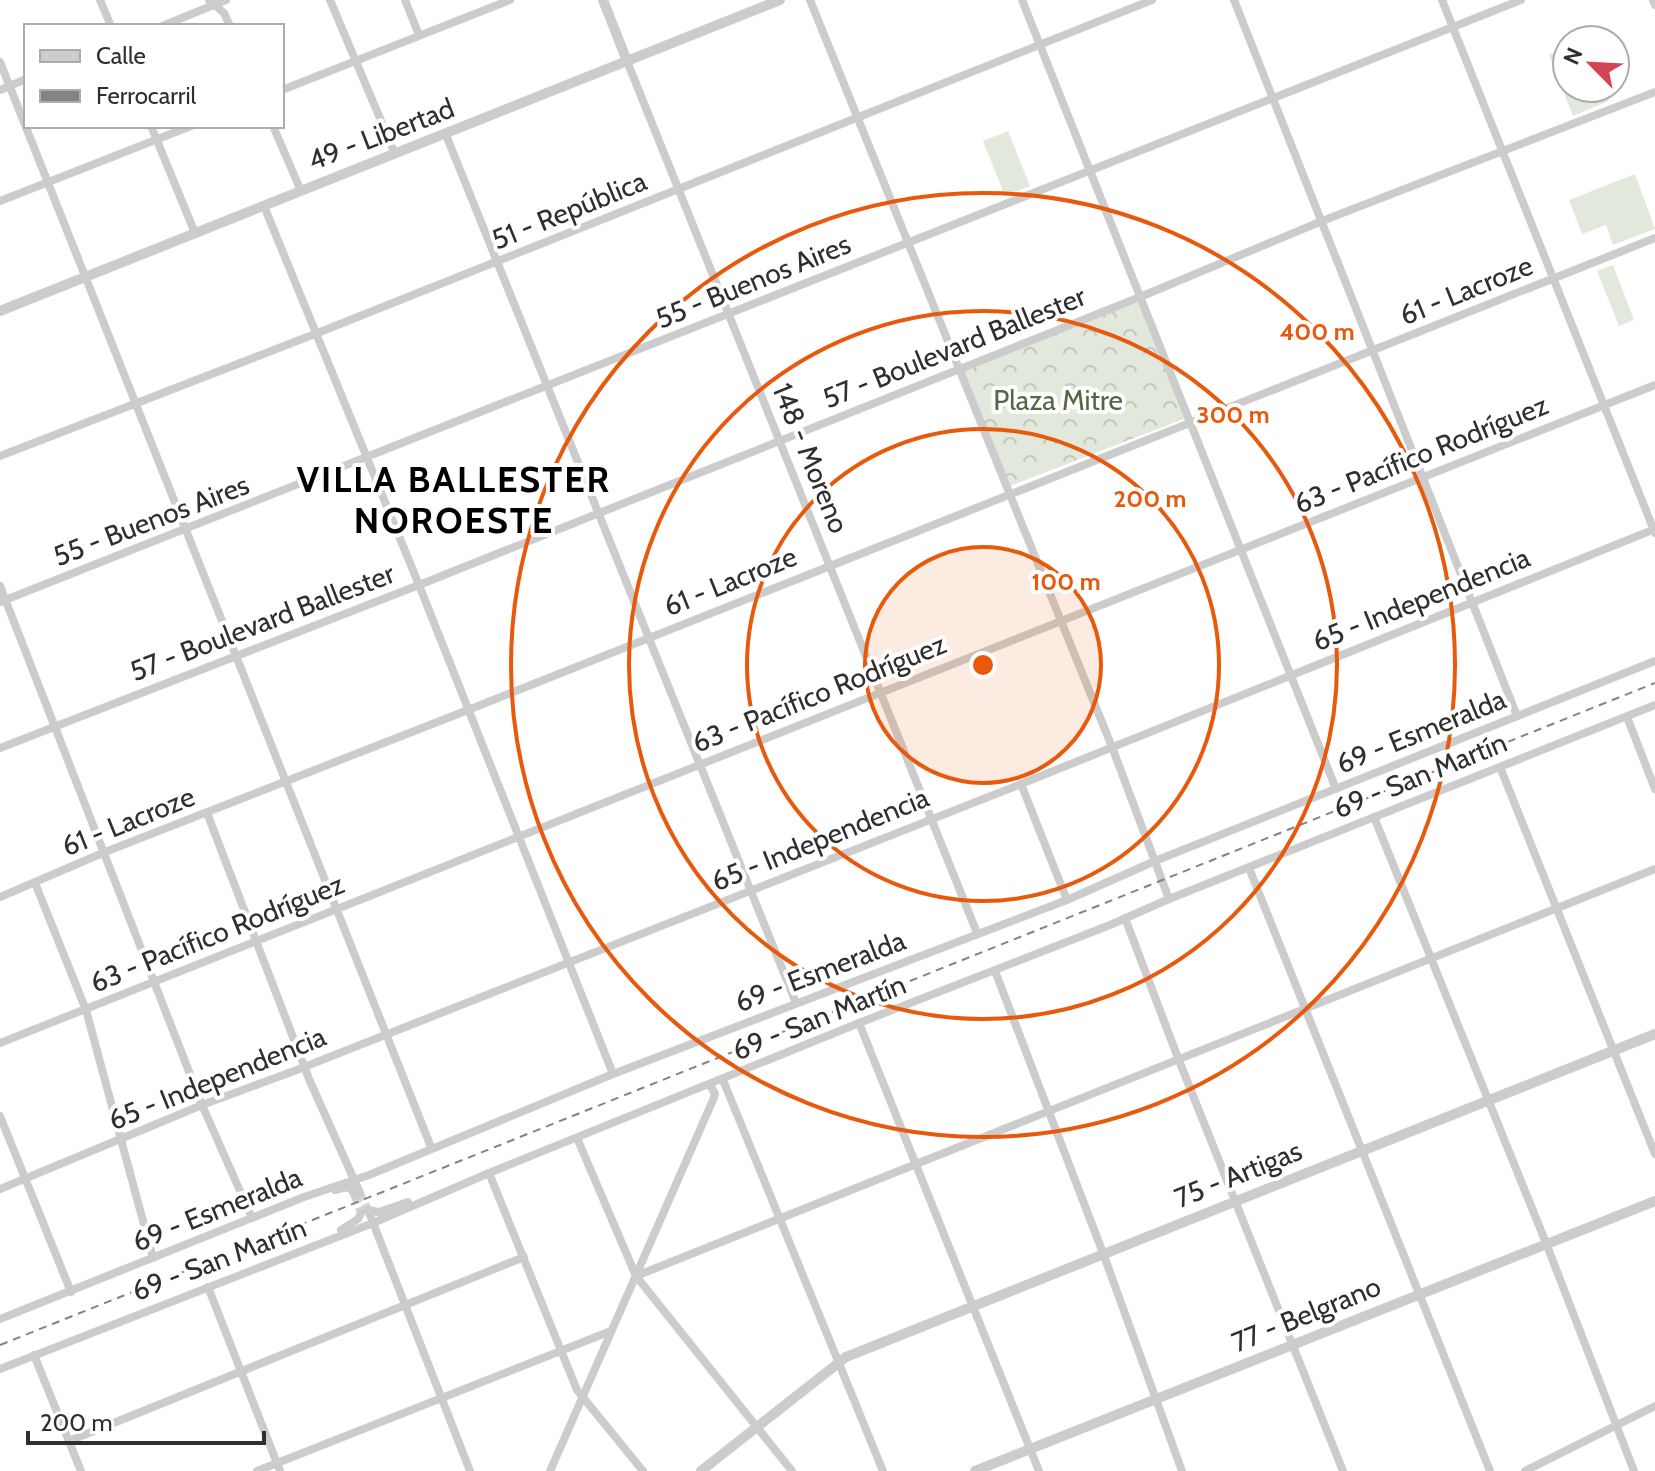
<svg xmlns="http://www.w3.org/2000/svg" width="1655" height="1471" viewBox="0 0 1655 1471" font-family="Cabin,sans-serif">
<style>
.green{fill:#e3e8dc}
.forest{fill:url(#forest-crowns)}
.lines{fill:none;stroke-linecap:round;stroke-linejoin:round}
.minor-tunnel{stroke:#d5d5d5;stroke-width:8;stroke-dasharray:8 4;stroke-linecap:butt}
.minor{stroke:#ccc;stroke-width:8}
.tertiary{stroke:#ccc;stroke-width:10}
.rail{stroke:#848484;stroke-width:2;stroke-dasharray:8 6;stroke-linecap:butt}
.ring{fill:none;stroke:#e8590c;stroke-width:4}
.labels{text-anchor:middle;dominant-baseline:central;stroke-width:8;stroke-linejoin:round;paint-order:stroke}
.street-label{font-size:28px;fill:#2f2f2f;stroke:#fff}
.park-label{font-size:28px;fill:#546741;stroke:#fff}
.district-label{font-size:36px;font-weight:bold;letter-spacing:2px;fill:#000;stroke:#fff}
.centre{fill:#e8590c;stroke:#fff;stroke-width:4}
.ring-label{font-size:24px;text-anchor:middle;font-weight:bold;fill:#e8590c;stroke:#fff;stroke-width:8;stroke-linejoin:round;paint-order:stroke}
</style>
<defs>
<pattern id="forest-crowns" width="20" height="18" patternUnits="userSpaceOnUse" patternTransform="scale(2)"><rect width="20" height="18" fill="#e3e8dc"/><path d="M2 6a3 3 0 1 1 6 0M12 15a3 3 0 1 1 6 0" fill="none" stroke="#c3c7bd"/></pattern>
</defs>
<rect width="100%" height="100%" fill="#fff"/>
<g class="green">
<polygon points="1567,47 1567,88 1604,88 1609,101 1573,116 1549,55"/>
<polygon points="1008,131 1030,186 1005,196 983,141"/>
<polygon points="1635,174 1655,229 1613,245 1606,225 1582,234 1569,200"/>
<polygon points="1613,265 1634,320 1619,326 1597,271"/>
</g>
<polygon class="forest" points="1139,302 1186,418 1010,486 963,369"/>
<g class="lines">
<g class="minor-tunnel">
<polyline points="360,1193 368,1210"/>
<polyline points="355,1196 361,1213"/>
</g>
<g class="minor">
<polyline points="100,0 111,26"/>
<polyline points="209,0 224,13 230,26"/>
<polyline points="330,0 395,154"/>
<polyline points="405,0 419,35"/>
<polyline points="810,0 1112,747 1169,899"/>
<polyline points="1022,0 1336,789"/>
<polyline points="1234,0 1517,716"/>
<polyline points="1442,0 1655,533"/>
<polyline points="1653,0 1655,5"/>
<polyline points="162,26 226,0"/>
<polyline points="627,61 977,933"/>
<polyline points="0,62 431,1147"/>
<polyline points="0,90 26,79"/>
<polyline points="282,90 510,0"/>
<polyline points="151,126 195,233"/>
<polyline points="273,126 301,191"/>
<polyline points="446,135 796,1003"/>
<polyline points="0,201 191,126"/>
<polyline points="264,206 419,585 613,1074"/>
<polyline points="0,456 315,334 1152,0"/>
<polyline points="0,586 202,1105 252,1218"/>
<path d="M0,602C508,404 1013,198 1521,0"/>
<polyline points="1627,717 1655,789"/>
<polyline points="0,748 419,585 1140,297 1322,221 1655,92"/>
<polyline points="1500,767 1655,1154"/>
<polyline points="1021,784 1067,900"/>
<polyline points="207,813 309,1079 360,1193"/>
<polyline points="1374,817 1546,1243 1634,1471"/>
<polyline points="1249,868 1490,1471"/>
<polyline points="35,883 86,1010 153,1258"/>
<polyline points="0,897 105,852 468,710 1655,238"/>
<polyline points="1125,918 1178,1058 1343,1471"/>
<polyline points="995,971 1103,1253 1182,1471"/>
<polyline points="859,1023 1039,1471"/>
<polyline points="0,1043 1655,385"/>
<polyline points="723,1080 883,1471"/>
<polyline points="0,1116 71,1292"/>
<polyline points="577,1138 636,1276 792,1471"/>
<polyline points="489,1173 577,1390 643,1471"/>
<polyline points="0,1189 202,1105 294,1071 1021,784 1655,529"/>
<polyline points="335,1190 347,1187 352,1190 355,1196"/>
<polyline points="368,1210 470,1471"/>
<polyline points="368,1210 379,1212 408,1202"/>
<polyline points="341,1230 358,1219 361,1213"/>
<polyline points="636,1276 1655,869"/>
<polyline points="208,1287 280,1471"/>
<polyline points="0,1319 304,1197 369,1175 613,1074 1067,900 1155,861 1655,661"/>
<polyline points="34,1355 81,1471"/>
<polyline points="0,1369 373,1223 489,1173 859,1023 1110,925 1169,899 1655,705"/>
<polyline points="69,1441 524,1257"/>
<polyline points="257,1471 611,1331"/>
<polyline points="550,1471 713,1100 715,1094 710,1085"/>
<polyline points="1525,1471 1655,1406"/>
</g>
<g class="tertiary">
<polyline points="603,0 627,61"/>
<polyline points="0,311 780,0"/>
<polyline points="701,1471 846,1357 1655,1034"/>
<polyline points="975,1471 1655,1201"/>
</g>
<polyline class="rail" points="0,1345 1655,683"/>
</g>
<circle cx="983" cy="665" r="118" fill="#e8590c" fill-opacity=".12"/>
<g class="ring">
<circle cx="983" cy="665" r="118"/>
<circle cx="983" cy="665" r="236"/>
<circle cx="983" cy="665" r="354"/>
<circle cx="983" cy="665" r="472"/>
</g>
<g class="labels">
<g class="street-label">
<text transform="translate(381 134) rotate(-21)">49 - Libertad</text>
<text transform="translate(569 210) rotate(-22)">51 - República</text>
<text transform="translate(753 281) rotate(-22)">55 - Buenos Aires</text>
<text transform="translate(1466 290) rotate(-22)">61 - Lacroze</text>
<text transform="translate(954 347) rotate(-22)">57 - Boulevard Ballester</text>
<text transform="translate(1421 454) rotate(-22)">63 - Pacífico Rodríguez</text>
<text transform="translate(811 458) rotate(68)">148 - Moreno</text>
<text transform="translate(151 520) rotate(-21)">55 - Buenos Aires</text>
<text transform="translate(730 581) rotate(-22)">61 - Lacroze</text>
<text transform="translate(1421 599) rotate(-22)">65 - Independencia</text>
<text transform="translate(262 622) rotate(-21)">57 - Boulevard Ballester</text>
<text transform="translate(819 693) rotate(-22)">63 - Pacífico Rodríguez</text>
<text transform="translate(1421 731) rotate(-22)">69 - Esmeralda</text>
<text transform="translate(1420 775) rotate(-22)">69 - San Martín</text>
<text transform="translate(128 821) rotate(-22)">61 - Lacroze</text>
<text transform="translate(820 839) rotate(-22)">65 - Independencia</text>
<text transform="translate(217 933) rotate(-22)">63 - Pacífico Rodríguez</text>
<text transform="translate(820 971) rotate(-21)">69 - Esmeralda</text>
<text transform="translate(819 1017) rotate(-22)">69 - San Martín</text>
<text transform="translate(217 1078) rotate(-22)">65 - Independencia</text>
<text transform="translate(1238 1174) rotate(-22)">75 - Artigas</text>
<text transform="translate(217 1209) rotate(-22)">69 - Esmeralda</text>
<text transform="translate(219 1259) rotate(-21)">69 - San Martín</text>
<text transform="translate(1306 1314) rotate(-22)">77 - Belgrano</text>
</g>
<g class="park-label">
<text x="1058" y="400">Plaza Mitre</text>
</g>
<g class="district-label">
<text x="454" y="479">VILLA BALLESTER<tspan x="454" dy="41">NOROESTE</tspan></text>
</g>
</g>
<circle cx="983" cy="665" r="12" class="centre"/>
<g class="ring-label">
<text x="1317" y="340">400 m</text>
<text x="1233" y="423">300 m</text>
<text x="1150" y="507">200 m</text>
<text x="1066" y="590">100 m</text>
</g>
<rect x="24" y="24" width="260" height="104" fill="#ffffff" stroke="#acacac" stroke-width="2"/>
<rect x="40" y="50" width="40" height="12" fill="#cccccc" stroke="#acacac" stroke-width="2"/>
<text x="96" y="64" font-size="24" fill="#2f2f2f">Calle</text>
<rect x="40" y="90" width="40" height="12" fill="#848484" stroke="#acacac" stroke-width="2"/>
<text x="96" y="104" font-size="24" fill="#2f2f2f">Ferrocarril</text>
<g transform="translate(1591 64) rotate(294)"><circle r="38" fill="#ffffff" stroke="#acacac" stroke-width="2"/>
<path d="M0-6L14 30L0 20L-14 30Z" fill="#d34553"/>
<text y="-12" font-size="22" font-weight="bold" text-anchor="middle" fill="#2f2f2f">N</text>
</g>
<path d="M28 1431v12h236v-12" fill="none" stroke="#2f2f2f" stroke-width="4"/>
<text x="40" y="1431" font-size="24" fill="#2f2f2f" stroke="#ffffff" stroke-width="6" paint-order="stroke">200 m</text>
</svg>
